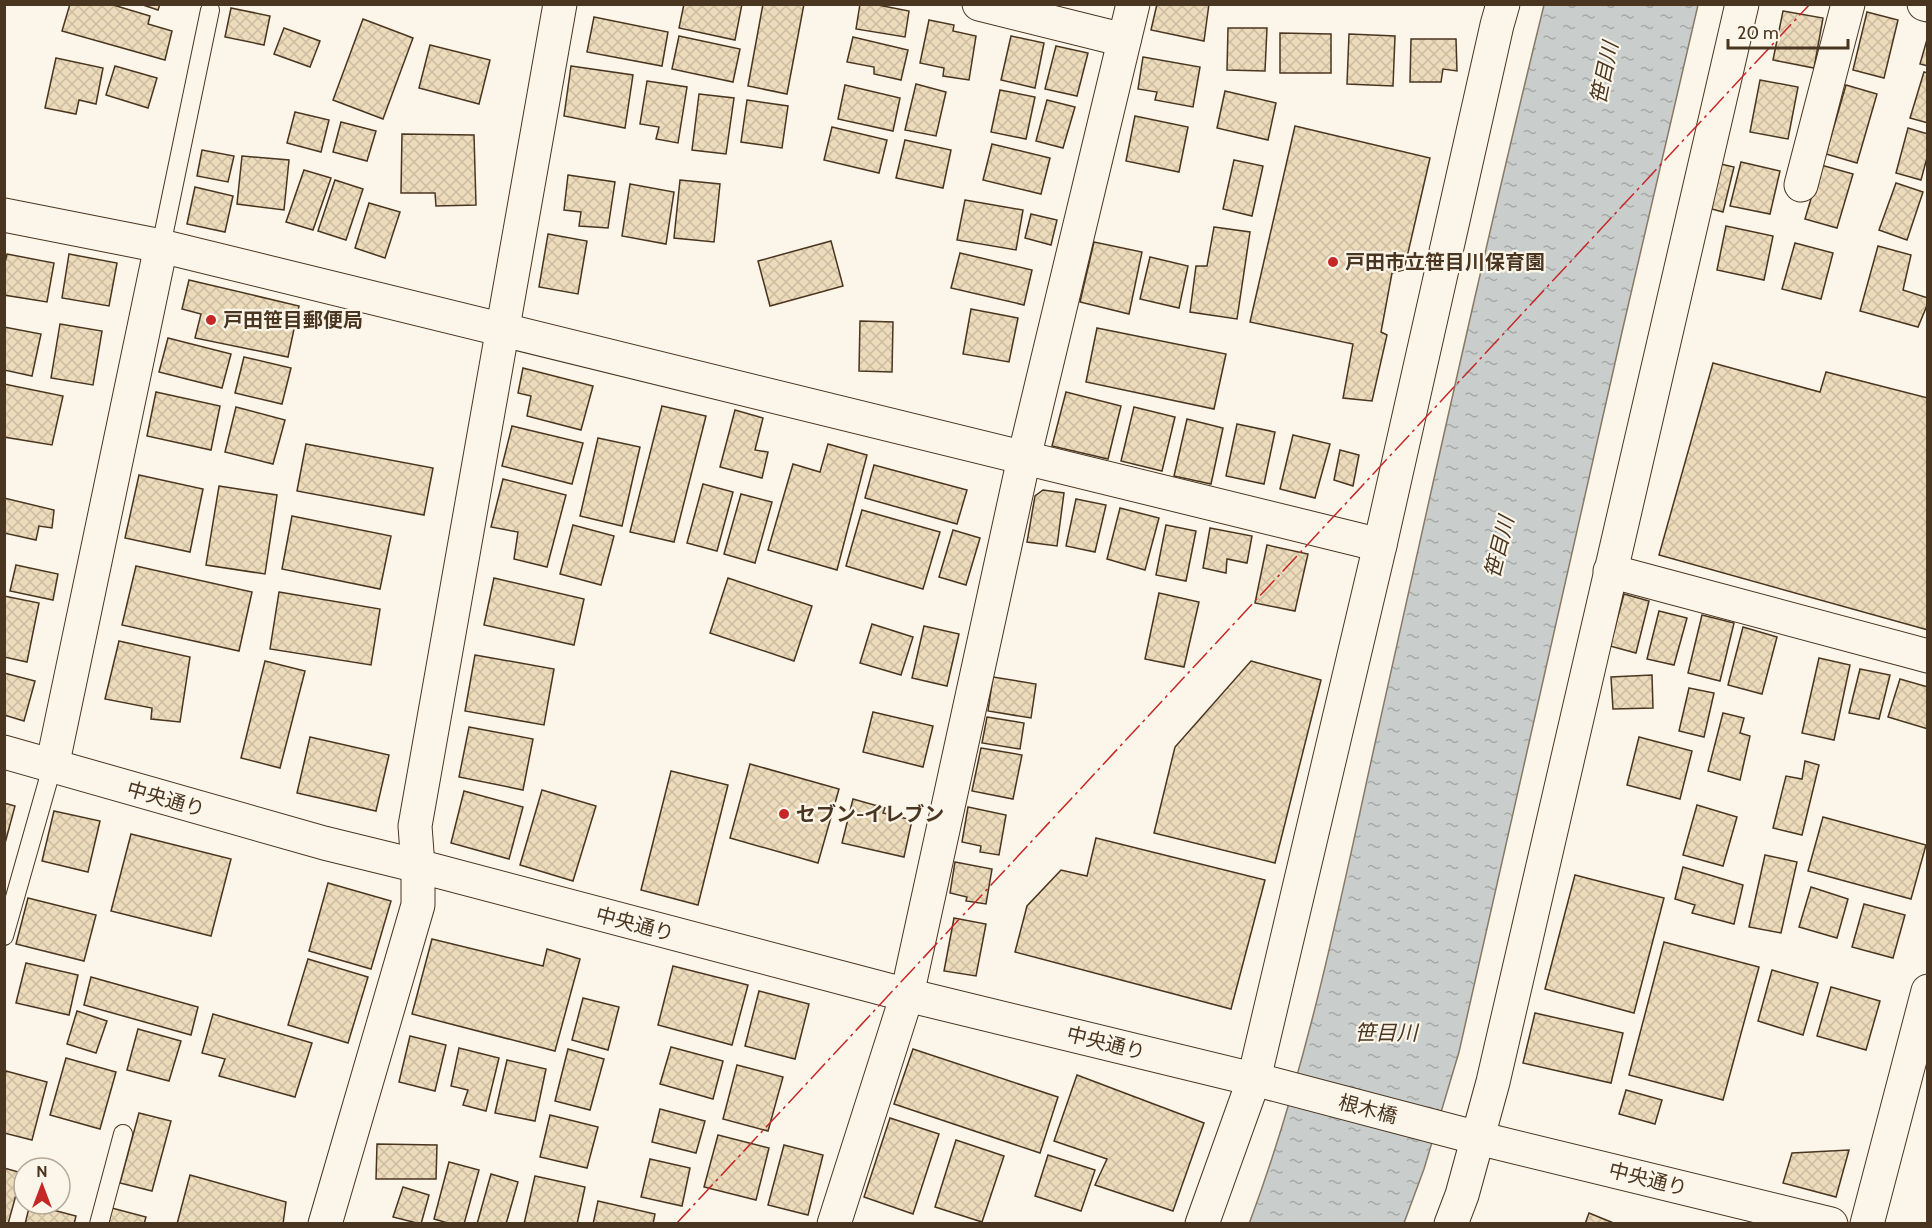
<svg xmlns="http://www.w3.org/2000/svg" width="1932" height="1228" viewBox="0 0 1932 1228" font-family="Cabin,'Noto Sans JP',sans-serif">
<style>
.water{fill:url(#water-ripples);stroke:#887966;stroke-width:1.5}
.building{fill:url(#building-cross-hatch);stroke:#4a3520;stroke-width:1.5}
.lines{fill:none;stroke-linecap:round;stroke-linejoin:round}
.service-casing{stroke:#4a3520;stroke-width:20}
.minor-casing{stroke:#4a3520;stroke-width:35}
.tertiary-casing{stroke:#4a3520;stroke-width:35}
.service{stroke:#fbf6e9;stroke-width:18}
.minor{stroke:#fbf6e9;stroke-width:33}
.tertiary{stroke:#fbf6e9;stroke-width:33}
.power{stroke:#c62828;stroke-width:1.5;stroke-dasharray:21 4.5 3 4.5;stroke-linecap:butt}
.poi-dot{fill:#c62828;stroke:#fbf6e9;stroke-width:2}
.labels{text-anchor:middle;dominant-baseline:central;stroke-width:4.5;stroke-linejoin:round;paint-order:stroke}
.poi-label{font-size:20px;font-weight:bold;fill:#4a3520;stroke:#fbf6e9;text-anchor:start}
.street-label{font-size:20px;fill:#4a3520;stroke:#fbf6e9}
.water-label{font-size:21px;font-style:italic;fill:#4a3520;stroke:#fbf6e9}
</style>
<defs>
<pattern id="water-ripples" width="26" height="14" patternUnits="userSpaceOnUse" patternTransform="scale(1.5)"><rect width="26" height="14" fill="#c9cecd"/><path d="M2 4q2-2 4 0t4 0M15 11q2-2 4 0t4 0" fill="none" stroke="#a5a8a6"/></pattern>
<pattern id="building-cross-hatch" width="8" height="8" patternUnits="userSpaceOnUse" patternTransform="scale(1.5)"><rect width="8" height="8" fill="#ecdcbc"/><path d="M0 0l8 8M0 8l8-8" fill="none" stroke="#ccbda1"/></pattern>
</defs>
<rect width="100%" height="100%" fill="#fbf6e9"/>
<path class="water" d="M1544,5H1698L1622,332L1459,1052L1424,1169L1404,1223L1249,1224C1309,1064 1341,896 1378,730C1432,488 1485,245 1544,5Z"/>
<g class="building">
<polygon points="70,4 110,4 150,16 148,24 172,31 165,60 62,31"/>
<polygon points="140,4 160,4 158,10"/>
<polygon points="684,4 742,4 735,40 679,28"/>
<polygon points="763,4 804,4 787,94 748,86"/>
<polygon points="860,4 873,4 909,11 905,37 856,29"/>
<polygon points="1157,4 1209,4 1204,41 1151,30"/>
<polygon points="231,8 270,16 264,45 225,37"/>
<polygon points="1783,11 1823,18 1814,68 1773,60"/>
<polygon points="1867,12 1898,20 1884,78 1853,70"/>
<polygon points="594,17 668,32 662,66 587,52"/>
<polygon points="363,19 413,38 383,119 333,100"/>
<polygon points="929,20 954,25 953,31 976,36 969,80 943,76 944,68 920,63"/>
<polygon points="284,28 320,41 310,67 274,54"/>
<polygon points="1228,28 1267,28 1265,71 1227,70"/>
<polygon points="1280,33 1331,34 1331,73 1280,73"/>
<polygon points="1349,34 1395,36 1393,86 1347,84"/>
<polygon points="679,36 740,49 733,82 672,69"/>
<polygon points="1011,36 1044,43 1035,88 1001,80"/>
<polygon points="1928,36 1928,66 1920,64"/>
<polygon points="853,37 908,50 901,80 874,74 874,67 847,62"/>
<polygon points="1411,39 1456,39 1457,71 1443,69 1441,82 1410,82"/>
<polygon points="430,45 490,60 479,104 419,88"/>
<polygon points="1056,46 1088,53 1077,96 1045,89"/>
<polygon points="1143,57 1200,67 1193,107 1155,100 1157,92 1138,89"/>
<polygon points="56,58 103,68 96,104 79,100 76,114 45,108"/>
<polygon points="115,66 157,78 148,108 106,95"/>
<polygon points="571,66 633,75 625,128 564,116"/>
<polygon points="1924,72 1928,73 1928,123 1910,118"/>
<polygon points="1760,80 1798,87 1788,139 1750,132"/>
<polygon points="647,81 687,87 678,143 656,139 659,127 640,124"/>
<polygon points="916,84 946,92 936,136 905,130"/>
<polygon points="845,85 900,98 893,131 838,119"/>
<polygon points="1846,85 1877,94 1857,163 1826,154"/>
<polygon points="1000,90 1035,97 1026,139 991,132"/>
<polygon points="1225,91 1276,103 1268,140 1217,128"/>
<polygon points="699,94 734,98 726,154 692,150"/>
<polygon points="747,100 788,106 782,148 741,142"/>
<polygon points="1047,100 1075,107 1063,148 1036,141"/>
<polygon points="295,112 329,120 321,152 287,143"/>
<polygon points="1135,116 1188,127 1179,172 1126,161"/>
<polygon points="341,122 376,131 367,161 333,152"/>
<polygon points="1295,126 1430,158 1404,270 1392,273 1381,332 1387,335 1372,401 1343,398 1353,344 1250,322"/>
<polygon points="832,127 887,140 879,173 824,160"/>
<polygon points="1908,128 1928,134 1928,154 1921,180 1896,173"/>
<polygon points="402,134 474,135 476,205 436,206 435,193 401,193"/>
<polygon points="905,140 951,150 943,188 896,178"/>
<polygon points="992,144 1050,158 1041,194 983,180"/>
<polygon points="202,150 234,156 228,182 197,176"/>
<polygon points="242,156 289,160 284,210 237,204"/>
<polygon points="1234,160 1263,166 1252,216 1223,209"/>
<polygon points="1712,162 1734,167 1723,212 1701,206"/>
<polygon points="1741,162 1780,171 1770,214 1730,206"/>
<polygon points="1821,165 1853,174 1837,228 1805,219"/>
<polygon points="304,170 331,178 313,230 286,222"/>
<polygon points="568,175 615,182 608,228 579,226 581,212 564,210"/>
<polygon points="335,180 363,189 346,240 318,231"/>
<polygon points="680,180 720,184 714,242 674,238"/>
<polygon points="1896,183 1923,192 1907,240 1879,230"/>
<polygon points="630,184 674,192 666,244 622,236"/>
<polygon points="195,187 233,196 225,232 187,224"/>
<polygon points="965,200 1023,210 1016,250 957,240"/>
<polygon points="369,203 400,212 385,258 355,248"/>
<polygon points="1031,214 1057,220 1051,245 1025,238"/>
<polygon points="1726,226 1773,236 1764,280 1717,270"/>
<polygon points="1214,227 1250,232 1237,319 1190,312 1196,266 1207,266"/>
<polygon points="548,234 587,241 578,294 539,287"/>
<polygon points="831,241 843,286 770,306 758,261"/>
<polygon points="1094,242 1142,252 1129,314 1080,302"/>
<polygon points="1795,243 1833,253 1821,299 1782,289"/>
<polygon points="1878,246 1911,255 1903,290 1928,298 1928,303 1918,327 1860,311"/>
<polygon points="960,253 1032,270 1024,305 951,288"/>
<polygon points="7,254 54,263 47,302 4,295 4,267"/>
<polygon points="69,254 117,263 109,306 62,298"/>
<polygon points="1150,257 1188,266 1179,308 1140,299"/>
<polygon points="189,280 299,306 288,357 195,338 201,314 182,309"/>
<polygon points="971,309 1018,318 1009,362 963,354"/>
<polygon points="860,321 893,322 892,372 859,371"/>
<polygon points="60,324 102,331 93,385 51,378"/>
<polygon points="4,327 41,334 32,376 4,370"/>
<polygon points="1097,328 1226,354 1214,409 1086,382"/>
<polygon points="168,338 231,354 222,388 159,372"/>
<polygon points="244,357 291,368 282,404 235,393"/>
<polygon points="1713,363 1820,392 1826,372 1928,398 1928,630 1659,555"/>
<polygon points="523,368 593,386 581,430 527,416 531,396 518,393"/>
<polygon points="4,384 63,396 52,445 4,437"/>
<polygon points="156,392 220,406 211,450 147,436"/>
<polygon points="1066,392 1121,406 1108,459 1052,446"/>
<polygon points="662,406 706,416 674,542 630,532"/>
<polygon points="236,407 285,420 273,464 225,452"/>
<polygon points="1134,407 1175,417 1162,471 1121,461"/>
<polygon points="735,410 763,418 755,450 768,452 762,478 720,467"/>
<polygon points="1187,419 1223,428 1211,484 1174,476"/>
<polygon points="1237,424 1275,432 1264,484 1226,476"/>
<polygon points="512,426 583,443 572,484 502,466"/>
<polygon points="1293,435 1330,444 1315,498 1280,489"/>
<polygon points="598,438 640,447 622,526 580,516"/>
<polygon points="306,444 433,468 424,515 297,491"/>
<polygon points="828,444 867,455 837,570 768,550 793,464 820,472"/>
<polygon points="1340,450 1359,455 1353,486 1334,480"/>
<polygon points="874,465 967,490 957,524 865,498"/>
<polygon points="139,475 203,489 190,552 125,538"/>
<polygon points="503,479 566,495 547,567 514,559 518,532 491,527"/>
<polygon points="703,484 733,492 717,551 687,543"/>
<polygon points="219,486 277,495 265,574 206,565"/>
<polygon points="1043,490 1064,493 1057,546 1027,542 1035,496"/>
<polygon points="741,494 772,502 755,563 724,554"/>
<polygon points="4,498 54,510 52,528 39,526 36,540 4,533"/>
<polygon points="1076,499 1106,505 1095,552 1066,546"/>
<polygon points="1120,508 1159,518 1145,570 1107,559"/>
<polygon points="862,510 940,532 923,589 846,566"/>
<polygon points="292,516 391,536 380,589 282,569"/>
<polygon points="573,525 614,536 601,585 560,574"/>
<polygon points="1166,525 1196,531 1186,581 1156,575"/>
<polygon points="1210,528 1252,536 1247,563 1227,559 1226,573 1203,568"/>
<polygon points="953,530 980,538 966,585 939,577"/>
<polygon points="1267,545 1308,554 1295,611 1255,603"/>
<polygon points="16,565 58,574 53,600 10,591"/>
<polygon points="136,566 252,592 239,651 122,625"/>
<polygon points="494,578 584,599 574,645 484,625"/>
<polygon points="728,578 812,606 794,661 710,633"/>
<polygon points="279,592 380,609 371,665 270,649"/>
<polygon points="1159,593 1199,602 1184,667 1145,659"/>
<polygon points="1624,594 1649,601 1636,653 1610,646"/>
<polygon points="4,596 39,603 27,662 4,657"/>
<polygon points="1659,611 1687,618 1674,665 1647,659"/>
<polygon points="1702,615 1734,623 1720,681 1688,673"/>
<polygon points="872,624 913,637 901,675 860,663"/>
<polygon points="924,626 959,634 947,686 912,678"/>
<polygon points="1743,627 1777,637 1762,694 1728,685"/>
<polygon points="119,641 190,657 180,722 151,719 152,708 105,699"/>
<polygon points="475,655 554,669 544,725 465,711"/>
<polygon points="1819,658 1850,665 1834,740 1802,733"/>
<polygon points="265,661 305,671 280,768 241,758"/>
<polygon points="1251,661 1321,680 1275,863 1154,833 1175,747"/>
<polygon points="1860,669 1890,675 1879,719 1849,713"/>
<polygon points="4,673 35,681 24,721 4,715"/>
<polygon points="1652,675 1653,708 1613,709 1611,677"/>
<polygon points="993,677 1036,684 1031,718 988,711"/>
<polygon points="1900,679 1928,687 1928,729 1888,717"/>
<polygon points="1689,688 1714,693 1704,737 1679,731"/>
<polygon points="873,712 933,726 923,767 863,752"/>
<polygon points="1723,713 1744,718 1740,733 1750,736 1740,780 1708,771"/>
<polygon points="987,717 1024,723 1020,749 982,743"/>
<polygon points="469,727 533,739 523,790 459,777"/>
<polygon points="310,737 389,755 376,811 297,793"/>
<polygon points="1639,737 1692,751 1680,799 1627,785"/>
<polygon points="981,748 1022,755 1013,799 972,791"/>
<polygon points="1805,761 1819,765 1802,835 1773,828 1786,776 1802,779"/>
<polygon points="750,764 839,789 818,863 730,838"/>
<polygon points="671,771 728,785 698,905 641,890"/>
<polygon points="542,790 596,806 573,881 520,865"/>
<polygon points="464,791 523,807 509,859 451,843"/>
<polygon points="853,799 885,808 883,813 912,820 904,857 842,843"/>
<polygon points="4,803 15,806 4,847"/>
<polygon points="1697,805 1737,817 1723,866 1683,855"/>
<polygon points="968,807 1006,815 999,855 980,852 981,846 962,842"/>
<polygon points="54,811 100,821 88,872 42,861"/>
<polygon points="1823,817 1926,845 1911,899 1808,871"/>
<polygon points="131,834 231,859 211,936 111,911"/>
<polygon points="1096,838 1265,880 1231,1009 1015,952 1027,906 1061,870 1087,876"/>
<polygon points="1765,855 1797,862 1781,933 1749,927"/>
<polygon points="955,862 992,869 986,904 966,901 967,897 950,893"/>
<polygon points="1683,867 1743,885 1734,924 1692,913 1695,905 1675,899"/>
<polygon points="1575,875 1664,898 1634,1013 1545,989"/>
<polygon points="328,883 391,901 371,969 309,951"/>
<polygon points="1811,887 1848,899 1837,938 1799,927"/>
<polygon points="28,898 96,915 84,961 16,944"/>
<polygon points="1864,904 1905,915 1893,958 1852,947"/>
<polygon points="954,918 986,924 976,976 944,971"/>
<polygon points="432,939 543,966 547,949 580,959 555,1051 412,1014"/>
<polygon points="1664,942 1759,967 1723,1100 1629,1075"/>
<polygon points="308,959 368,977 348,1043 288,1025"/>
<polygon points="26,963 78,975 69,1015 16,1003"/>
<polygon points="673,966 748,985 732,1045 658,1025"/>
<polygon points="1772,970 1818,983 1803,1035 1758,1021"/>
<polygon points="91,977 198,1007 191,1035 84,1005"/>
<polygon points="1831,987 1880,1001 1866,1050 1817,1036"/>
<polygon points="759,991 809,1004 795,1059 745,1046"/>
<polygon points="583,998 619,1007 608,1050 572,1040"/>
<polygon points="77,1011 107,1021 96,1053 67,1044"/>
<polygon points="1535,1013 1623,1033 1611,1083 1523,1063"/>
<polygon points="213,1014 312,1043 295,1097 219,1076 225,1059 202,1053"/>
<polygon points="138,1029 181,1041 169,1081 127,1070"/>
<polygon points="410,1036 446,1045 435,1091 399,1082"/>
<polygon points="671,1047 723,1061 713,1099 660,1084"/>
<polygon points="459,1048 499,1058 486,1111 463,1105 468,1090 451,1086"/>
<polygon points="568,1049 604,1059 590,1110 555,1101"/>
<polygon points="913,1049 1058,1097 1040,1153 894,1104"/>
<polygon points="66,1058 116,1072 100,1129 50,1115"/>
<polygon points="507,1060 546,1069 535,1121 495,1113"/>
<polygon points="737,1065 783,1077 768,1131 723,1119"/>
<polygon points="6,1071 47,1082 32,1140 4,1133 4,1078"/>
<polygon points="1077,1075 1204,1123 1173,1211 1095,1185 1107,1159 1054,1141"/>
<polygon points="1626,1090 1662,1100 1655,1124 1619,1114"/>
<polygon points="660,1109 705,1121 696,1153 652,1142"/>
<polygon points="139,1113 171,1121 152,1191 120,1183"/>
<polygon points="550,1115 598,1127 587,1168 540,1157"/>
<polygon points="890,1118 939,1134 913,1214 864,1197"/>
<polygon points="718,1135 769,1148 756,1200 704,1187"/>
<polygon points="956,1140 1004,1156 982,1222 935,1207"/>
<polygon points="377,1144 437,1145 436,1179 376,1179"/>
<polygon points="784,1145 823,1155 808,1215 768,1205"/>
<polygon points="1849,1150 1836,1197 1783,1183 1792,1153"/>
<polygon points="1048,1155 1095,1170 1081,1211 1035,1196"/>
<polygon points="650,1159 690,1168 682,1206 641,1197"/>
<polygon points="449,1162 479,1170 464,1224 451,1224 434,1219"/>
<polygon points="4,1168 22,1173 8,1224 4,1224"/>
<polygon points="491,1174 518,1182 506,1224 477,1224"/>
<polygon points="190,1175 286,1202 283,1224 177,1224"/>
<polygon points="535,1176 585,1187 577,1224 524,1224"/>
<polygon points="403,1187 429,1195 421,1224 393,1217"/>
<polygon points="598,1201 655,1214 653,1224 593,1224"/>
<polygon points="30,1204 76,1216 74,1224 25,1224"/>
<polygon points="108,1207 146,1217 144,1224 104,1224"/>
<polygon points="1589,1213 1616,1224 1585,1224"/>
</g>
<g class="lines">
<defs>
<g id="service">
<polyline points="161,246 210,10"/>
<polyline points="4,936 52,767"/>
<polyline points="99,1224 123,1134"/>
</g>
<g id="minor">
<polyline points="979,4 1124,40"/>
<polyline points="1924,4 1928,5"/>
<polyline points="1801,185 1848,4"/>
<polyline points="4,215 161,246 1380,545"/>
<polyline points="1610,571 1928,656"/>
<polyline points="52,767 161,246"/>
<polyline points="325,1224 418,905 418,866"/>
<polyline points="834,1224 907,995 1024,458 1133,4"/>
<polyline points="1202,1224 1254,1079 1380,545 1497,25 1503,4"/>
<polyline points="1451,1224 1462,1195 1493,1082 1742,4"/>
</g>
<g id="tertiary">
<polyline points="4,752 324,843 418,866 907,995 1269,1083 1478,1138 1831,1224"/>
<polyline points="418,866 415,826 560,4"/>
<polyline points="1867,1224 1928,991"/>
</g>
</defs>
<use href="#service" class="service-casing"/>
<use href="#minor" class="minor-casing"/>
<use href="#tertiary" class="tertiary-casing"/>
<use href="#service" class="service"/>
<use href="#minor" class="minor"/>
<use href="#tertiary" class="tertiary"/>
<polyline class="power" points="676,1224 1810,4"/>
</g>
<g class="poi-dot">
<circle cx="1333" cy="262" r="6"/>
<circle cx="211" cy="320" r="6"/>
<circle cx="784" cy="814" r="6"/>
</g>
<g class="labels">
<g class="poi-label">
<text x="1345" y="262">戸田市立笹目川保育園</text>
<text x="223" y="320">戸田笹目郵便局</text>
<text x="796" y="814">セブン-イレブン</text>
</g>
<g class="street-label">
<text transform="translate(166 799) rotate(16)">中央通り</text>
<text transform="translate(635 924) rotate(15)">中央通り</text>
<text transform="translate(1106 1043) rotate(14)">中央通り</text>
<text transform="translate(1368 1109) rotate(15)">根木橋</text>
<text transform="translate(1648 1179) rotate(14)">中央通り</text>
</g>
<g class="water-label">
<text transform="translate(1604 73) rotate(-78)">笹目川</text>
<text transform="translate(1499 547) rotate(-76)">笹目川</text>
<text x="1386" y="1032">笹目川</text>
</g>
</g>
<rect width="1932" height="1228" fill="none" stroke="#4a3520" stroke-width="12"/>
<g transform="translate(42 1186)"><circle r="28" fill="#fbf6e9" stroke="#b4a999" stroke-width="1.5"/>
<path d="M0-4.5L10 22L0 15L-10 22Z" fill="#c62828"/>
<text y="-9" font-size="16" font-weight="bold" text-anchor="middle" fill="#4a3520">N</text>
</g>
<path d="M1728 39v9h120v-9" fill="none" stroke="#4a3520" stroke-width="3"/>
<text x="1737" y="39" font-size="18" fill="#4a3520" stroke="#fbf6e9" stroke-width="4.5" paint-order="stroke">20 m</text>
</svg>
